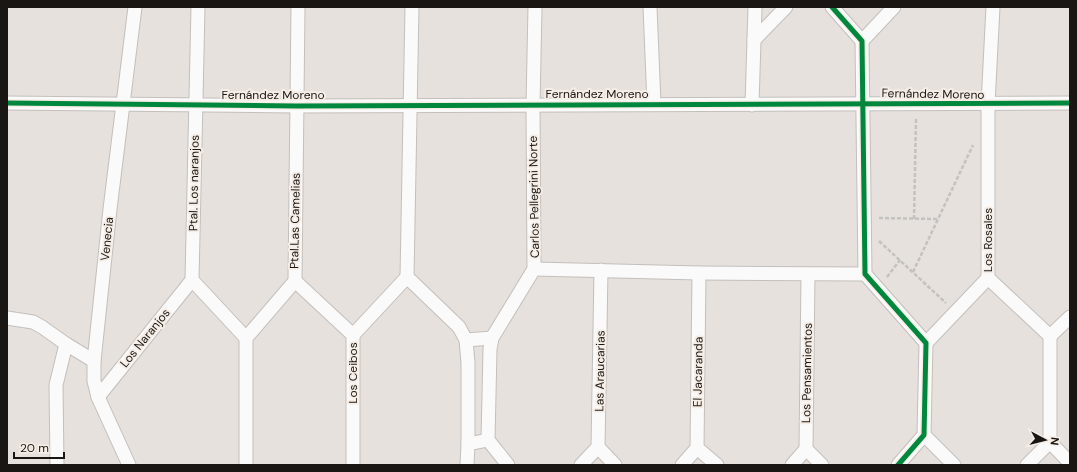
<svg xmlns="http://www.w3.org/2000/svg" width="1077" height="472" viewBox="0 0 1077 472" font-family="'DM Sans',sans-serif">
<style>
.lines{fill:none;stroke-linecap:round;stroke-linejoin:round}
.street-casing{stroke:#c3bfbc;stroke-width:15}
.path{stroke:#c3c2c0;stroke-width:2.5;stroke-dasharray:4 2;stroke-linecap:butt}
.street{stroke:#fbfafa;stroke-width:13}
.cycleway-casing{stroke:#f6eee6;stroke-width:8}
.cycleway{stroke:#00873e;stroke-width:5}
.labels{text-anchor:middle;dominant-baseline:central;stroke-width:4;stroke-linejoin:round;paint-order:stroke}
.street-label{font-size:12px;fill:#191614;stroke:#f6eee6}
</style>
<rect width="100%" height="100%" fill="#e6e1dc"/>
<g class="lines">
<defs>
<g id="street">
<polyline points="198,7 192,280 246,338"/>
<polyline points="412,7 407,277 459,327 466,340 468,363 468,444"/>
<polyline points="650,7 654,104"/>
<polyline points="832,7 862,41 865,274 926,343 924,435 898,465"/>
<polyline points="993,7 988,104 988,278 1050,336 1050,442 1070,463"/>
<polyline points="754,40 786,7"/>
<polyline points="862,41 894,7"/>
<polyline points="7,103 296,106 1070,103"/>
<polyline points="752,105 755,7"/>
<polyline points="534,269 699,273 865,274"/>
<polyline points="808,274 806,449 822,465"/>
<polyline points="295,281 353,335 353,465"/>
<polyline points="7,318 33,322 42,327 66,344 94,361"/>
<polyline points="353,335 407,277"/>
<polyline points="1050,336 1070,317"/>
<polyline points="466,340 492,338"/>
<polyline points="926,343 988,278"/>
<polyline points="98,397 192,280"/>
<polyline points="924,435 954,465"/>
<polyline points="598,447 615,465"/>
<polyline points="697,448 717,465"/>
<polyline points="57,465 56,385 66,344"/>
<polyline points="129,465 98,397 94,381 94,361 110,209 135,7"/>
<polyline points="246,465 246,338 295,281 298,7"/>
<polyline points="467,465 468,444 488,440"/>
<polyline points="508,465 488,440 490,349 492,338 534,269 533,105 535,7"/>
<polyline points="581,465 598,447 601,270"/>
<polyline points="682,465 697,448 699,273"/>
<polyline points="792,465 806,449"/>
<polyline points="1027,465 1050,442"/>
</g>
</defs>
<use href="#street" class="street-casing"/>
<g class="path">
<polyline points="879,218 938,219"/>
<polyline points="914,219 916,119"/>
<polyline points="879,241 946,303"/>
<polyline points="913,272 973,145"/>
<polyline points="887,277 900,260"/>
</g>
<use href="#street" class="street"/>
<defs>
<g id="cycleway">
<polyline points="832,7 862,41 865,274 926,343 924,435 898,465"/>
<polyline points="7,103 296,106 1070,103"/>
</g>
</defs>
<use href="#cycleway" class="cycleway-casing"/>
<use href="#cycleway" class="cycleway"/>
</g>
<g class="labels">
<g class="street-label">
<text x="597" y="94">Fernández Moreno</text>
<text transform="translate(933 94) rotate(1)">Fernández Moreno</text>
<text x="273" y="95">Fernández Moreno</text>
<text transform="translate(194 183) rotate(-89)">Ptal. Los naranjos</text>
<text transform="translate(534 197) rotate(-91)">Carlos Pellegrini Norte</text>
<text transform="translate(295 221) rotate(-89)">Ptal.Las Camelias</text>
<text transform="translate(107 239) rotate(-84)">Venecia</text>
<text transform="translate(988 240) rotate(-90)">Los Rosales</text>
<text transform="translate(145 338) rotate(-51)">Los Naranjos</text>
<text transform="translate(600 371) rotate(-89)">Las Araucarias</text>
<text transform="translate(698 372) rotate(-89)">El Jacaranda</text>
<text transform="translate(353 373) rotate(-90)">Los Ceibos</text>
<text transform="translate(807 373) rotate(-89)">Los Pensamientos</text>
</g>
</g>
<rect width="1077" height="472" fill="none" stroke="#191614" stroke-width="16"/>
<g transform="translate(1045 440) rotate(97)" stroke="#f6eee6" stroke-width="3" paint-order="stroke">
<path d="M0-3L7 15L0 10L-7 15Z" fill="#191614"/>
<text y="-6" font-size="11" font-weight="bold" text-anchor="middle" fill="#191614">N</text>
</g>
<path d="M14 452v6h50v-6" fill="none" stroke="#191614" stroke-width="2"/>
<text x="20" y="452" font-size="12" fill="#191614" stroke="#f6eee6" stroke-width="3" paint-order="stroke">20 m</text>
</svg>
